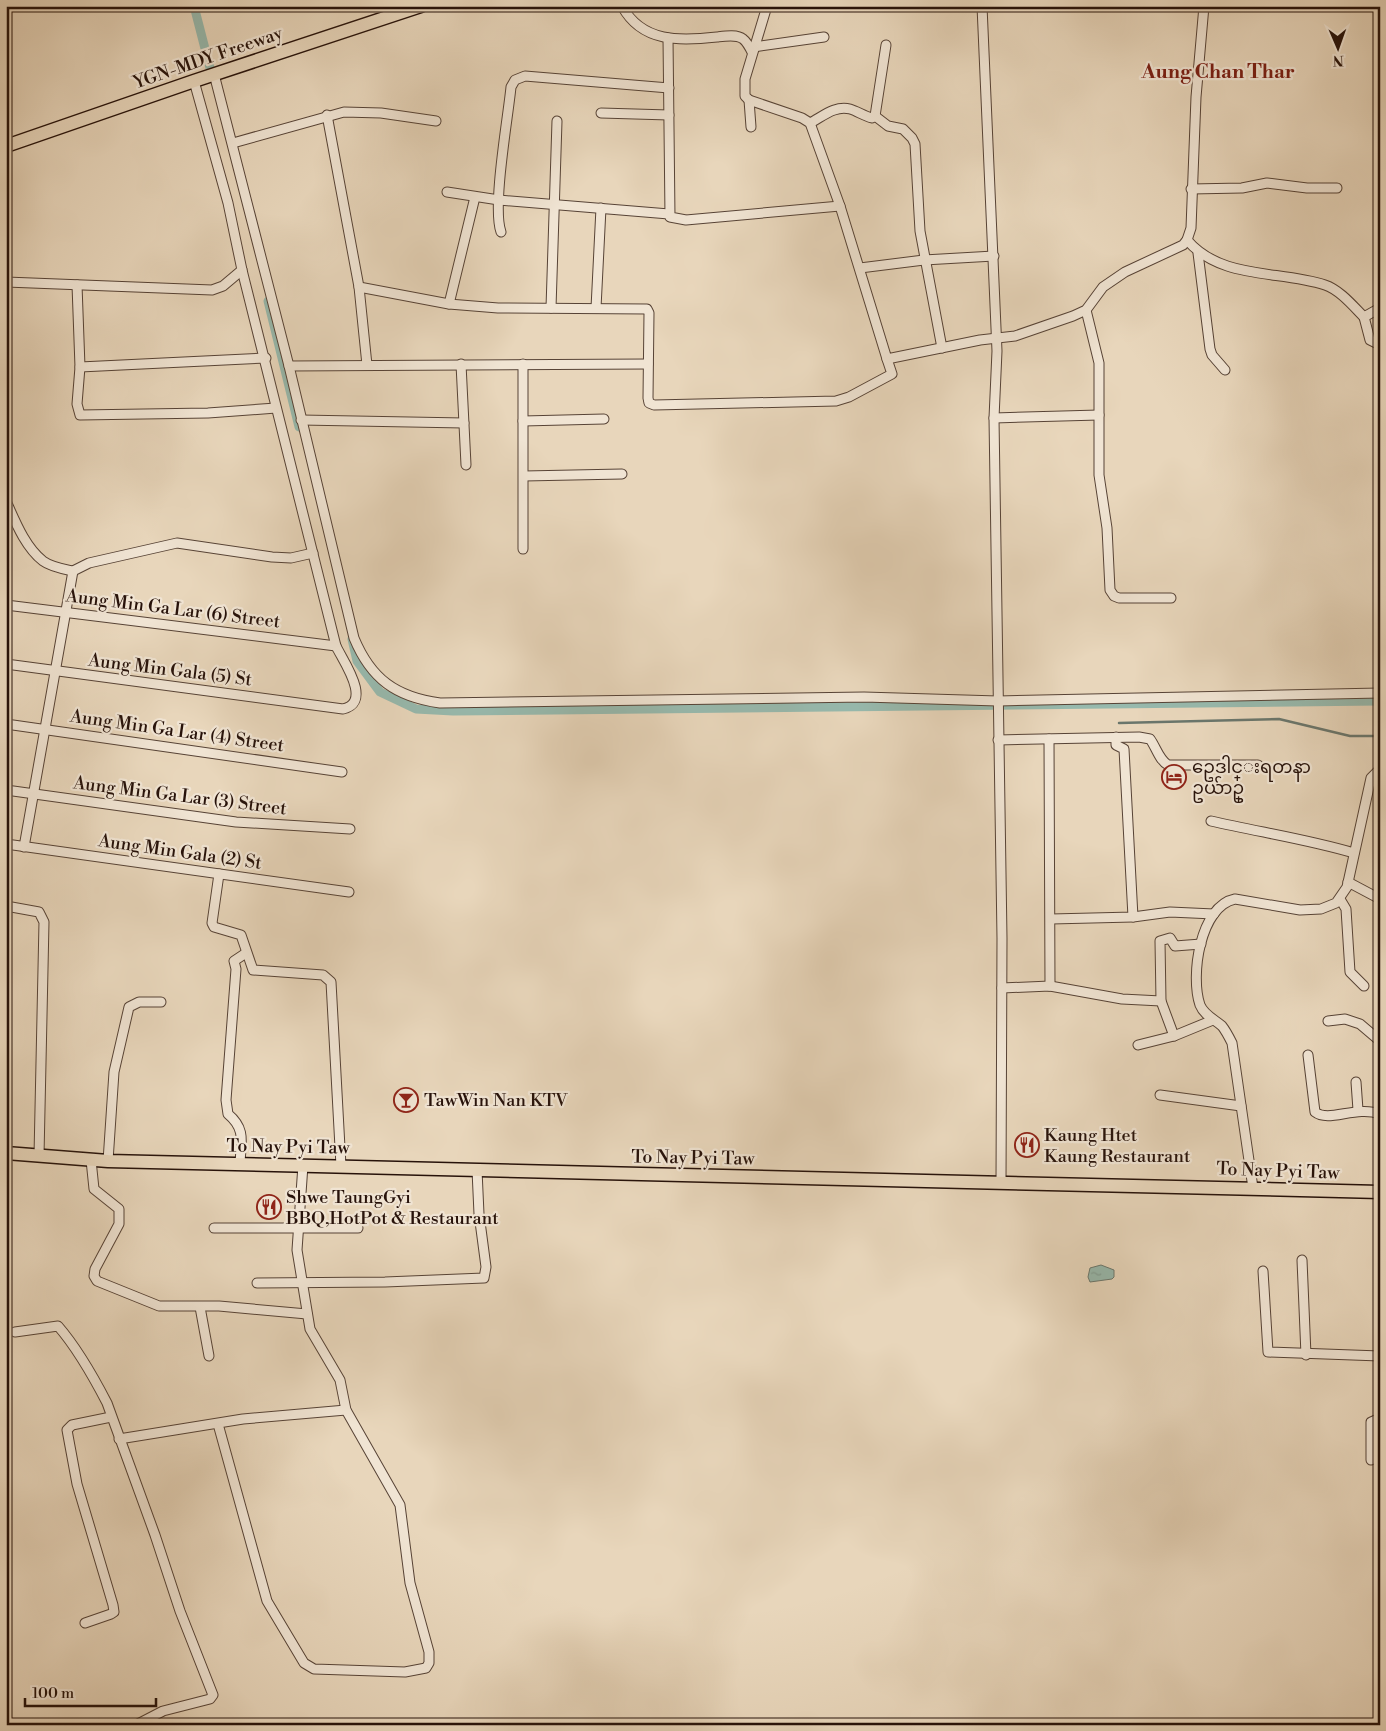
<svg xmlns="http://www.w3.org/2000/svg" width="1386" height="1731" viewBox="0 0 1386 1731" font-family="'Libre Bodoni','Noto Sans Myanmar',serif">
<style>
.water{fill:url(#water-ripples);stroke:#6a766c}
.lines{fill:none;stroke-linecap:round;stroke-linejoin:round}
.stream{stroke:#6a766c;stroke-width:2.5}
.canal{stroke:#97b9ad;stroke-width:9}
.minor-casing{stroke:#574336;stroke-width:11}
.primary-casing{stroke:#27120a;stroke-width:15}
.minor{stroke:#f0e4d3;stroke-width:9}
.primary{stroke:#e8d6bb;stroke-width:12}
.labels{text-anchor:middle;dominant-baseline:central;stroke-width:4.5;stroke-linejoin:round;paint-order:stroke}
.street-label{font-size:18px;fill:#27120a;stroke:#f0e4d3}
.poi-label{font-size:18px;fill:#27120a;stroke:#f0e4d3;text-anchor:start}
.quarter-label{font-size:20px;font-weight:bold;fill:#7a1f14;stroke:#f0e4d3}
</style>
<defs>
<pattern id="water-ripples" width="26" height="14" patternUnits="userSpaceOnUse" patternTransform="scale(1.25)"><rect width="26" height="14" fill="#97b9ad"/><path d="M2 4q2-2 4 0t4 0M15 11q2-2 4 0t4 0" fill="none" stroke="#829e94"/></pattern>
</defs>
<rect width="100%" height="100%" fill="#e8d6bb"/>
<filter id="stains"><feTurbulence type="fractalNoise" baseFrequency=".004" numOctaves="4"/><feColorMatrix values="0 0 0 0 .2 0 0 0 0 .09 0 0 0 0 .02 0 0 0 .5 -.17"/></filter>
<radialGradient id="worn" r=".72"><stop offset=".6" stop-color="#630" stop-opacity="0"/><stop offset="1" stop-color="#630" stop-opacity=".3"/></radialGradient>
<polygon class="water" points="1101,1265 1114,1270 1114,1277 1112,1279 1090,1282 1088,1277 1090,1268"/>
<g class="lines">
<polyline class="stream" points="1119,723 1279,719 1350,736 1380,736"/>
<g class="canal">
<polyline points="194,6 210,68"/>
<polyline points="268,301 299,427"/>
<polyline points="352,639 357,661 380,692 416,709 453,711 1380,701"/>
</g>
<defs>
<g id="minor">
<path d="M622,6C642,43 680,41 717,37C725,36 737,34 743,39C747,42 750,48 752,52"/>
<polyline points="767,6 745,79 745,96 749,100 802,118 810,123 840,206 887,359 980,340 1015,336 1073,316 1086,310 1103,287 1125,272 1183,245 1187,240 1191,228 1196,97 1204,6"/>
<polyline points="982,6 997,351 994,418 1002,938 1001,1183"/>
<polyline points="668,38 670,217 686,220 840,206"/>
<polyline points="753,47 824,37"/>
<path d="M214,74L289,366L354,638C371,679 396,697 440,703L864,697L998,701L1380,693"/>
<polyline points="749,100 751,127"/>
<polyline points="601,113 669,115"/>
<polyline points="327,115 359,287 367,365"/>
<polyline points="875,116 886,45"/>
<path d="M810,123C822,117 835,105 850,109C857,111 864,116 872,118L875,116L888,126L903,129L912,138L915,144L920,231L942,348"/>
<polyline points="233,143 344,112 381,113 436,121"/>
<polyline points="1191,189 1242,188 1267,183 1307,188 1337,188"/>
<polyline points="447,192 499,200 669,214"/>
<path d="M501,232C492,207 508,118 511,87L515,80L525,76L669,88"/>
<path d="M1187,240C1221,280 1279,270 1325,285C1340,290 1353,306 1364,317L1380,308"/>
<polyline points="1198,253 1210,349 1212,355 1225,370"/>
<polyline points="860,268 924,260 994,256"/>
<polyline points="6,282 212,290 223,286 242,270"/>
<polyline points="77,285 80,367 77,404 80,415 208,413 276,408"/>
<polyline points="359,287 449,304 498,308 647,309 649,313 648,398 649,403 654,405 836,401 849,397 892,374 887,359"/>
<polyline points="449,304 475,197"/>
<polyline points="551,308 557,121"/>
<polyline points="596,308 601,208"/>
<polyline points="1086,310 1099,363 1099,475 1107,528 1110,590 1114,596 1119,598 1171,598"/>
<polyline points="1364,317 1370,340 1380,345"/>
<polyline points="461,364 466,465"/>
<polyline points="289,366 648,364"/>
<polyline points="80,367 266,358"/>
<polyline points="994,418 1099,415"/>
<polyline points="301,420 464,423"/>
<polyline points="523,421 604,419"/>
<polyline points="524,476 622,474"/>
<path d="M6,501C15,521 25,547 43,561C51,567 63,569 73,571"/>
<polyline points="523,549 523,364"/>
<polyline points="6,605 336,646"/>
<path d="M6,664L343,709C373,702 343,661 336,646L242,270L228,203L194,81"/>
<polyline points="6,724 342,772"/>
<polyline points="1116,737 1116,745 1124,749 1133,917"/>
<polyline points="1049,739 1050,986"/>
<path d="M998,740L1139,737L1150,739C1156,747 1159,760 1168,765H1258"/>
<polyline points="6,790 236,822 350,829"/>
<path d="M1211,821C1258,832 1307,839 1354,853"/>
<polyline points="6,844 349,892"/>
<polyline points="24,847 73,571 89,563 177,543 272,557 291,558 313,553"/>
<polyline points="219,874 212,923 214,927 241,935 253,970 323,975 331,982 341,1166"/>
<polyline points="1348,882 1380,899"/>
<polyline points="1340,899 1346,909 1350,972 1364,986"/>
<polyline points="6,906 39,912 44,922 39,1156"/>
<polyline points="1051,919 1133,917 1170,912 1214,914"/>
<polyline points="1002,988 1050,986 1122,999 1161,1001"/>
<polyline points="1328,1021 1345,1019 1360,1024 1380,1041"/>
<polyline points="1174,1036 1161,1001 1160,941 1170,938 1175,946 1201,944"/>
<polyline points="1138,1045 1174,1036 1213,1020"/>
<path d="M1308,1055L1315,1112C1329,1123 1356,1105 1380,1114"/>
<polyline points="1356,1082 1358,1110"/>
<polyline points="1160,1095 1241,1106"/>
<polyline points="91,1160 94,1189 119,1209 119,1224 95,1269 94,1276 97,1281 159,1306 219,1306 307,1314"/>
<polyline points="108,1161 114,1072 129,1007 139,1002 161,1002"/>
<path d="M240,1163C241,1142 246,1129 228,1114L226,1100L236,969L234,961L246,953"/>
<path d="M1253,1188L1232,1043C1229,1037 1226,1031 1222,1026C1214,1019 1204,1015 1200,1005C1190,976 1200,906 1235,899L1300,910L1321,909L1336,903L1347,887L1371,778L1380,769"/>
<polyline points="214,1228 358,1228"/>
<polyline points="1302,1260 1306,1355"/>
<polyline points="1263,1271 1268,1352 1380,1356"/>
<polyline points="257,1283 385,1282 484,1278 486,1267 479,1214 477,1170"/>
<polyline points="200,1307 209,1356"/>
<path d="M15,1332L58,1326C78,1349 93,1376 107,1403L155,1535L180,1611L213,1695L210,1699L163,1711L136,1725"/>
<polyline points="218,1424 267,1601 304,1663 314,1669 405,1672 426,1668 429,1663 429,1652 410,1583 400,1505 346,1410 340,1380 310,1329 297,1250 303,1165"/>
<polyline points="119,1439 243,1419 346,1410"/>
<polyline points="1371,1460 1371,1422 1380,1418"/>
<polyline points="85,1623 111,1614 114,1612 113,1605 77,1484 67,1430 72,1425 111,1417"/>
</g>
<g id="primary">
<polyline points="6,146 194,81 421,6"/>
<polyline points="6,1153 108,1161 1380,1192"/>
</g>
</defs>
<use href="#minor" class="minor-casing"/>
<use href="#primary" class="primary-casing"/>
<use href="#minor" class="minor"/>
<use href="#primary" class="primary"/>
</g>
<defs>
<symbol id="hotel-ring" viewBox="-11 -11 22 22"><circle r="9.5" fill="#f0e4d3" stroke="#8f2418" stroke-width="1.5"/><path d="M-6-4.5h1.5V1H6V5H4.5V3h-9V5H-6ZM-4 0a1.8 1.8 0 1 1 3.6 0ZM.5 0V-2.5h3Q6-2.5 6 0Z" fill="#8f2418"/></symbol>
<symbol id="bar-ring" viewBox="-11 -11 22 22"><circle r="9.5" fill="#f0e4d3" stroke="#8f2418" stroke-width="1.5"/><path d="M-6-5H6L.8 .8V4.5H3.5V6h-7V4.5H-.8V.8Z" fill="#8f2418"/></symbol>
<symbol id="restaurant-ring" viewBox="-11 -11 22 22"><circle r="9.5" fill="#f0e4d3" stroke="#8f2418" stroke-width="1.5"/><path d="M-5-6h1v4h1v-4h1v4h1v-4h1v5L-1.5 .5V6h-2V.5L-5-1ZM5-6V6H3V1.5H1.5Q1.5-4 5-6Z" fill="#8f2418"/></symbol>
</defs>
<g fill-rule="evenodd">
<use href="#hotel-ring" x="1160" y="763" width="28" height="28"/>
<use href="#bar-ring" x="392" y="1086" width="28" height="28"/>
<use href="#restaurant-ring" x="1013" y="1131" width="28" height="28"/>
<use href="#restaurant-ring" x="255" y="1193" width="28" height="28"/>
</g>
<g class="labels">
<g class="street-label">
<text transform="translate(208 58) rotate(-19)">YGN-MDY Freeway</text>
<text transform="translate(173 609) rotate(7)">Aung Min Ga Lar (6) Street</text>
<text transform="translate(170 670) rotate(7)">Aung Min Gala (5) St</text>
<text transform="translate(177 731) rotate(8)">Aung Min Ga Lar (4) Street</text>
<text transform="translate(180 796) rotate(7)">Aung Min Ga Lar (3) Street</text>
<text transform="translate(180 852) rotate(8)">Aung Min Gala (2) St</text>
<text transform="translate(288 1147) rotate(1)">To Nay Pyi Taw</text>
<text transform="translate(693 1158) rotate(1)">To Nay Pyi Taw</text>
<text transform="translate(1278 1171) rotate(2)">To Nay Pyi Taw</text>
</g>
<g class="poi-label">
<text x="1192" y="767">ဥေဒါင္းရတနာ<tspan x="1192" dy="21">ဥယ်ာဥ္</tspan></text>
<text x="424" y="1100">TawWin Nan KTV</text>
<text x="1044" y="1135">Kaung Htet<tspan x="1044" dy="21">Kaung Restaurant</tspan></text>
<text x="286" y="1197">Shwe TaungGyi<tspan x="286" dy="21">BBQ,HotPot &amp; Restaurant</tspan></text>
</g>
<g class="quarter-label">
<text x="1218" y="72">Aung Chan Thar</text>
</g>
</g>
<rect width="1386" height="1731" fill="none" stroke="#e8d6bb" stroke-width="25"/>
<rect x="8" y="8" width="1371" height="1716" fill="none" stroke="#27120a" stroke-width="2.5"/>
<rect x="12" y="12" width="1361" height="1706" fill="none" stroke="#27120a"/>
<g transform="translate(1338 48) rotate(178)" stroke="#f0e4d3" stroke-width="4" paint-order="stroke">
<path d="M0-4L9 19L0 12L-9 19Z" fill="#27120a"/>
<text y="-8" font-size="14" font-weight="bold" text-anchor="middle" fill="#27120a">N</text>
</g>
<path d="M25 1698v8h131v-8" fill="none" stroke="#27120a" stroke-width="2.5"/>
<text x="32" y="1698" font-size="15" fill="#27120a" stroke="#f0e4d3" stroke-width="4" paint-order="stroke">100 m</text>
<rect width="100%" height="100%" filter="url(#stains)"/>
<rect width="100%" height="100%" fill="url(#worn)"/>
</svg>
